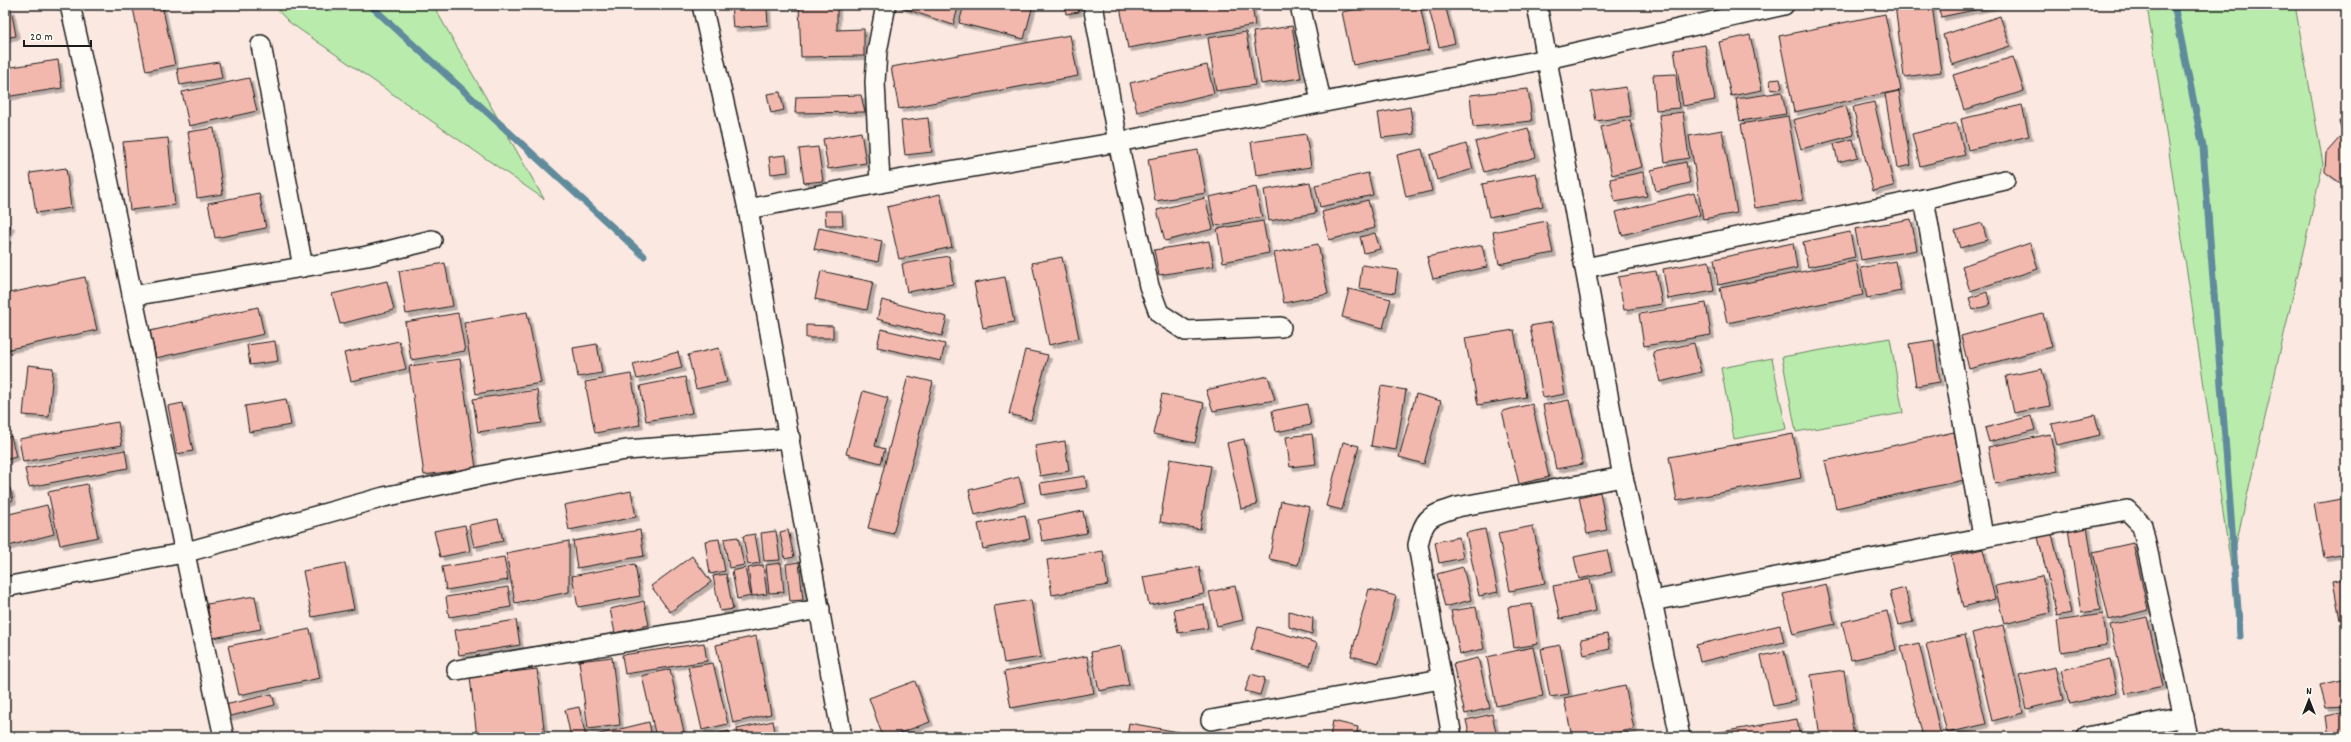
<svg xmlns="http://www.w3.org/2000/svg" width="2351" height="742" viewBox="0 0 2351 742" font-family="Dekko,sans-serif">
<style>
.green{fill:#b9ecac;stroke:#6a8464}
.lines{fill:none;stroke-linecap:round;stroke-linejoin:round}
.stream{stroke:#618b9c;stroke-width:7}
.building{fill:#f2b8ad;stroke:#1c1c1c;filter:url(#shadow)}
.minor-casing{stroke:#1c1c1c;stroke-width:22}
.minor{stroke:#fdfcf7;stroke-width:19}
</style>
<defs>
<filter id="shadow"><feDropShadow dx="3.5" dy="3.5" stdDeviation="0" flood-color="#0004"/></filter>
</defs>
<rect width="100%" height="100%" fill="#fae8e1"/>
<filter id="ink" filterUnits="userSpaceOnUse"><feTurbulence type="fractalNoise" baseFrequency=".025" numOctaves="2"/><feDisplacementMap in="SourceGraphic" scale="8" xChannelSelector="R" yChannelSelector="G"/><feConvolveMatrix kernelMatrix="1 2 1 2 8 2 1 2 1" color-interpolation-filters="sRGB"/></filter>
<g filter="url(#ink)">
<g class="green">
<polygon points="273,5 433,5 544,199 289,22"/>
<polygon points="2147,5 2295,5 2323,164 2231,566"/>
<polygon points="1890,338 1903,413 1796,432 1782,357"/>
<polygon points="1772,358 1786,429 1734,439 1721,368"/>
</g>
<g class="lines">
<g class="stream">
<polyline points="370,5 644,256"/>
<polyline points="2174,5 2203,147 2240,636"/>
</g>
</g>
<g class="building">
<polygon points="148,5 162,5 175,65 146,71 133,8"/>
<polygon points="731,5 759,5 759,9 767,8 768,25 733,28"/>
<polygon points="799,5 837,5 837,30 864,29 864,56 801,57"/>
<polygon points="894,5 959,5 953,25"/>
<polygon points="964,5 1033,5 1024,39 959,23"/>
<polygon points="1065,5 1077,5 1079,12 1066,14"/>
<polygon points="1129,5 1252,5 1255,25 1128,48 1120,7"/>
<polygon points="1377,5 1420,5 1429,50 1353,65 1342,12"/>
<polygon points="1428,5 1445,5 1455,43 1439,47"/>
<polygon points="1895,5 1932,5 1941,72 1904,77"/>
<polygon points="1938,5 1998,5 1941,17"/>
<polygon points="11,9 16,36 5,38 5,10"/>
<polygon points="1885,14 1901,90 1794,112 1779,36"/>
<polygon points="2000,16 2010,46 1952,65 1943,35"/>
<polygon points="1292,26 1301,78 1261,84 1253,32"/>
<polygon points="1246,32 1255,85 1216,91 1208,38"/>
<polygon points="1070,35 1078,76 899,109 891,67"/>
<polygon points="1750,35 1762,90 1731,96 1719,42"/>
<polygon points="1705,45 1715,100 1683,106 1674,50"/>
<polygon points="2013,57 2024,91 1964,110 1953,75"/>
<polygon points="58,60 62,88 5,97 5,68"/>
<polygon points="219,62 222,78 180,85 177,69"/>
<polygon points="1207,65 1214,93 1137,112 1130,83"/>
<polygon points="1676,74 1679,108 1656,110 1653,75"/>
<polygon points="249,78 257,111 189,126 182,92"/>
<polygon points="1780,79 1782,88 1771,90 1770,80"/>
<polygon points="1626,87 1631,116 1596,121 1591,92"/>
<polygon points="1528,89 1532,121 1473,127 1470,95"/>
<polygon points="1899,91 1911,165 1897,168 1885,94"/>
<polygon points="780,92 784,110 771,113 767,94"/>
<polygon points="1782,92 1786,114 1740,121 1736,99"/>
<polygon points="861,95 865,112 795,113 796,97"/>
<polygon points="1874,102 1894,186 1873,191 1853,107"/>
<polygon points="2022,105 2029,136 1968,150 1961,119"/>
<polygon points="1846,106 1854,135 1801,149 1793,120"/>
<polygon points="1410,107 1414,134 1382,138 1378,113"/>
<polygon points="1683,112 1689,158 1665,162 1659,115"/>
<polygon points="1788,116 1803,200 1755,208 1741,124"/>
<polygon points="928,118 932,152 905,155 901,121"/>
<polygon points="2346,119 2346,187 2325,172 2326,153 2343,134 2339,121"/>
<polygon points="1630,120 1642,167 1612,175 1601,127"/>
<polygon points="1957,123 1965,155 1920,166 1912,134"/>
<polygon points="214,128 223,194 197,198 188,132"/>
<polygon points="1528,128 1536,157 1484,172 1475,142"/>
<polygon points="1722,130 1737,213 1703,219 1689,136"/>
<polygon points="861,132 866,163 828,169 823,139"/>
<polygon points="1306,134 1311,167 1256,175 1251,142"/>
<polygon points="168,138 175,205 130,210 123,142"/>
<polygon points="1853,139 1858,157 1838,162 1834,144"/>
<polygon points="1466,144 1473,169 1437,180 1430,155"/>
<polygon points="818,147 823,181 804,183 799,149"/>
<polygon points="1422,149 1432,191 1406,197 1397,155"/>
<polygon points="1198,150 1206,193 1155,201 1148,159"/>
<polygon points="786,155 788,172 771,174 769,157"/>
<polygon points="1686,162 1690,183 1656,191 1651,170"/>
<polygon points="66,168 71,208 36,213 30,173"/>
<polygon points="1643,172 1647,196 1615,202 1610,179"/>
<polygon points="1368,173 1373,195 1320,207 1315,185"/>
<polygon points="1536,173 1543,206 1489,217 1482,184"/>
<polygon points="1310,182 1316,213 1269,221 1264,190"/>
<polygon points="1256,187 1262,217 1215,226 1209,197"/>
<polygon points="259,193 266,228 215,238 208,203"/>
<polygon points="1694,193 1700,215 1622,235 1616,212"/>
<polygon points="940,194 952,247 899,259 887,207"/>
<polygon points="1205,198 1213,229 1165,241 1157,210"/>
<polygon points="1368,200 1375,228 1329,240 1322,212"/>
<polygon points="825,211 842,211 843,225 826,225"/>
<polygon points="1911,219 1917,250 1861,260 1855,229"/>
<polygon points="1263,221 1269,253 1223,262 1217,229"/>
<polygon points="1546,221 1553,253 1499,264 1493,232"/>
<polygon points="5,223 11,225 5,247"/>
<polygon points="1982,223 1987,240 1960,248 1955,231"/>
<polygon points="819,228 882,241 878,262 814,249"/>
<polygon points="1850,232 1855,257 1808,267 1803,242"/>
<polygon points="1375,233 1380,249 1364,253 1360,237"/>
<polygon points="1209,241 1214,266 1159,275 1154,250"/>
<polygon points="1793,243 1797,268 1718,285 1714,259"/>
<polygon points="2030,243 2038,269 1970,291 1962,266"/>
<polygon points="1318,244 1328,294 1284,303 1274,253"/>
<polygon points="1482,245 1487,267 1433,279 1427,257"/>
<polygon points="949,256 953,284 907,292 902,264"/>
<polygon points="1062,257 1079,338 1049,345 1032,263"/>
<polygon points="1709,261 1714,291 1668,299 1663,269"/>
<polygon points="1856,261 1863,295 1727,323 1720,288"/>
<polygon points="1895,261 1901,291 1867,298 1861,268"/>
<polygon points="445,263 453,306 406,314 399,271"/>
<polygon points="1362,265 1398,270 1395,293 1359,288"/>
<polygon points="821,271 873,282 867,310 815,299"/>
<polygon points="1656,271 1662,304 1624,310 1618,277"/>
<polygon points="85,277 97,330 5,350 5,294"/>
<polygon points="1005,277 1014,322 983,328 974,283"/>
<polygon points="387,281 394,310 340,324 332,294"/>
<polygon points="1349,289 1391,299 1383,328 1342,317"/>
<polygon points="1987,292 1990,305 1973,310 1969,298"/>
<polygon points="882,300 947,317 942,336 877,319"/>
<polygon points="1706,303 1711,335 1644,346 1639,314"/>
<polygon points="258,307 264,334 156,358 150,331"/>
<polygon points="527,312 541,383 476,394 464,323"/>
<polygon points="458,313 465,351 411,360 405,322"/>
<polygon points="2043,314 2052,347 1969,369 1961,336"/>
<polygon points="1552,322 1565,394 1543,398 1530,326"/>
<polygon points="806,325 833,326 833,338 806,338"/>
<polygon points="881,329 945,344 941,361 877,347"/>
<polygon points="1514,330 1526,397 1478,405 1465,338"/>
<polygon points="1934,340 1940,382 1916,386 1909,344"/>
<polygon points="275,341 278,361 250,365 247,345"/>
<polygon points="399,341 406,369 351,381 344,353"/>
<polygon points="1694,343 1701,372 1660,382 1653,352"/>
<polygon points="597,344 602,373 578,377 573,348"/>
<polygon points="719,348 727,382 696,389 688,355"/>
<polygon points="1025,350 1048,355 1031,420 1009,414"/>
<polygon points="678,352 682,368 637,379 633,364"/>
<polygon points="460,359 476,468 424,475 409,366"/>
<polygon points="28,365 53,368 49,417 23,415"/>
<polygon points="2042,369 2050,406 2014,413 2006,376"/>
<polygon points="631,374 640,425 595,433 585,382"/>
<polygon points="908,376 933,382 893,534 868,528"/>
<polygon points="1268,376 1275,400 1213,411 1206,390"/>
<polygon points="685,377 692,413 646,421 640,386"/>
<polygon points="1381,386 1406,390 1396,450 1371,446"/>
<polygon points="537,390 542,423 478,432 473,399"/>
<polygon points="863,391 888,398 875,446 885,449 881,463 846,454"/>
<polygon points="1162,394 1204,403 1195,443 1153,434"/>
<polygon points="1416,394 1441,401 1424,464 1399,457"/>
<polygon points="286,399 291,425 249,432 245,406"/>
<polygon points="1569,400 1583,464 1556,469 1543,405"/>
<polygon points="183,403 193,451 177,454 168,406"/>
<polygon points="1307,404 1311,425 1276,432 1272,411"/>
<polygon points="1532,404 1549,477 1519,484 1502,411"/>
<polygon points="2095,415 2100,435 2057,445 2052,424"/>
<polygon points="2031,416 2035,430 1989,442 1985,428"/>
<polygon points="118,422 122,445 23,462 19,439"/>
<polygon points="1954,432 1964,480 1836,508 1825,461"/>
<polygon points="1312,434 1316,464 1290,467 1286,437"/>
<polygon points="1793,434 1801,478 1677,501 1669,457"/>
<polygon points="2050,434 2058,471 1995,484 1988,447"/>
<polygon points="11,436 16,457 5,460 5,438"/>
<polygon points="1244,439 1257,505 1241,509 1227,443"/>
<polygon points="1065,441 1069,471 1040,476 1035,446"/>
<polygon points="1343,442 1359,446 1342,510 1326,506"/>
<polygon points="125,450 128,468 29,487 25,469"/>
<polygon points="1170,459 1211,466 1200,529 1160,522"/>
<polygon points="1085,476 1087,488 1042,495 1040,483"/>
<polygon points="1019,477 1025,502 975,515 969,490"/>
<polygon points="87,484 98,537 60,545 48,492"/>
<polygon points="10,488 13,500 5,503 5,490"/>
<polygon points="631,491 636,517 569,530 564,505"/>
<polygon points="1600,492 1607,530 1587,534 1579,497"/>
<polygon points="2346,498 2346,553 2324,557 2314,504"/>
<polygon points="1281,501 1310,507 1298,565 1269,559"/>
<polygon points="47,505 54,534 5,547 5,515"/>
<polygon points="1083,511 1087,533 1042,541 1038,520"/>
<polygon points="1025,515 1030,539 983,549 978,524"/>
<polygon points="498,519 503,541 474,547 469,525"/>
<polygon points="465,525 470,551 440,557 434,531"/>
<polygon points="1533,526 1545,584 1510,591 1498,533"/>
<polygon points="2087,526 2100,610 2081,613 2068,529"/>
<polygon points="1485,529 1498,592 1479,596 1466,533"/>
<polygon points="640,530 644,556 577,568 573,541"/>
<polygon points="788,530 794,557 785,559 780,532"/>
<polygon points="776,531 780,560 764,561 761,533"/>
<polygon points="755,534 760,563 748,565 743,536"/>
<polygon points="2052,534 2071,613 2057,616 2038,537"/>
<polygon points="738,537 744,565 729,568 724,539"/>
<polygon points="1459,537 1463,558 1439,563 1435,542"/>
<polygon points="719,539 725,571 710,574 705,541"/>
<polygon points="569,541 569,592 515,603 506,553"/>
<polygon points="2133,543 2148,610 2109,620 2093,552"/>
<polygon points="1983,549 1995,599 1963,607 1951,556"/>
<polygon points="1607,550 1612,572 1579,579 1574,557"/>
<polygon points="1103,551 1108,585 1052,595 1047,560"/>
<polygon points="692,556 711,582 670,612 651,586"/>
<polygon points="504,557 508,580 446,590 442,567"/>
<polygon points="799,562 803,600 790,601 786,564"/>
<polygon points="345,563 354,609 312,617 303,571"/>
<polygon points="781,563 784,592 769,593 766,565"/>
<polygon points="635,564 640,596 578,607 572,576"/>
<polygon points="763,565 767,594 752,596 748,568"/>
<polygon points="1199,567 1204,594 1149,605 1143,577"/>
<polygon points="1463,567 1471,600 1445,607 1437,574"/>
<polygon points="745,568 751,596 737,599 732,571"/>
<polygon points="726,574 733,609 720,611 713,576"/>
<polygon points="2042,576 2050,613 2004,624 1995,586"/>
<polygon points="1590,579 1596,611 1560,619 1553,586"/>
<polygon points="2346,579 2346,618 2340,620 2333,581"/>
<polygon points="1826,584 1835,624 1793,634 1783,594"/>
<polygon points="1235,586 1243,620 1217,626 1209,592"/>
<polygon points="508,587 511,607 449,617 446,597"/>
<polygon points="1905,588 1913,622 1899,625 1890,592"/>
<polygon points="1369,589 1396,596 1379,663 1351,656"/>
<polygon points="255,596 261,629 213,638 207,604"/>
<polygon points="1031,600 1041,657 1004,663 994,606"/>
<polygon points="644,601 649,625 615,633 610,609"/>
<polygon points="1204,604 1208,628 1178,633 1174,609"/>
<polygon points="1532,604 1538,644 1514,648 1508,607"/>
<polygon points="1476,607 1484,649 1460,654 1451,611"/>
<polygon points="1289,611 1313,618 1312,634 1289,627"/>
<polygon points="1887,611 1896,650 1851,660 1842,622"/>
<polygon points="2103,614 2107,645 2061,652 2057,621"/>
<polygon points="2147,617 2163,686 2126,694 2110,625"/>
<polygon points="516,620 520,645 459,655 455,630"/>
<polygon points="1780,625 1784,642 1700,662 1696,645"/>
<polygon points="2003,625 2023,713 1992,721 1972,633"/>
<polygon points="1258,627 1317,643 1310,666 1251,650"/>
<polygon points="310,629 320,678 239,695 228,646"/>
<polygon points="1607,634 1610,649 1584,655 1581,639"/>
<polygon points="1965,635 1986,724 1947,733 1926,644"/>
<polygon points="756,636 771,714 733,723 716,645"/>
<polygon points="704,643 707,661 625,674 622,655"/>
<polygon points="1919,643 1941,736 1935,737 1923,737 1901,647"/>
<polygon points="1560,645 1569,694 1550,697 1541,649"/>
<polygon points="1121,646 1129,685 1099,691 1091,652"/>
<polygon points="1533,647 1543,696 1496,706 1487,657"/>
<polygon points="1784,651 1796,701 1773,706 1761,656"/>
<polygon points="1087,656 1094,693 1011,708 1004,672"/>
<polygon points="612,657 620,725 588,729 579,661"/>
<polygon points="1478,658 1490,708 1465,714 1453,664"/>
<polygon points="2110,659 2117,693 2069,704 2061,670"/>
<polygon points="713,663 728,724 702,730 688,667"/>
<polygon points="2055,667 2063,700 2027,709 2019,675"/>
<polygon points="537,669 545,737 477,737 470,677"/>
<polygon points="670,669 684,732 656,737 642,676"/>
<polygon points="1844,670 1854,737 1820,737 1811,675"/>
<polygon points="1251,674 1265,678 1260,695 1245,691"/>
<polygon points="2346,679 2346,707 2326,708 2320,685"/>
<polygon points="915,681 930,722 889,737 883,737 869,698"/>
<polygon points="1625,685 1634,729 1596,737 1572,737 1564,698"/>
<polygon points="272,694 275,705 227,717 225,705"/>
<polygon points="579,707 586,737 571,737 565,710"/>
<polygon points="2346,712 2346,737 2329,737 2326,716"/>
<polygon points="1492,714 1497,737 1470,737 1466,720"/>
<polygon points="1797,719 1800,737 1715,737 1715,733"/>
<polygon points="773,721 776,737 738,737 737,729"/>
<polygon points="1333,721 1358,727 1356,737 1330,737"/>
<polygon points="649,722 652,737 596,737 596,735"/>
<polygon points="1129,723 1184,733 1183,737 1127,737"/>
<polygon points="729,731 730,737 703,737"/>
</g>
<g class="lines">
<defs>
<g id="minor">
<path d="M70,5C126,248 170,494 224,737"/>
<polyline points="702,5 748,209 842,737"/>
<polyline points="1093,5 1118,142 1149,286 1159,313 1186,331 1281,327"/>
<polyline points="1300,5 1321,101"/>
<polyline points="1537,5 1623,477 1652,601 1680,737"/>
<polyline points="261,45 303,267"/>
<polyline points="880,183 875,82 877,52 886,5"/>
<polyline points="1924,199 1983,536"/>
<polyline points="748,209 880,183 1118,142 1547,59 1784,5"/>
<polyline points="1585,268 1924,199 2005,180"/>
<polyline points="132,296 367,256 432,240"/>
<polyline points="5,587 183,553 384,497 510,470 626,450 790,438"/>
<polyline points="1652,601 2127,510 2142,525 2188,737"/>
<polyline points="457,670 820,609"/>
<polyline points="1211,720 1441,679"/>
<path d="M1452,737L1418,545C1424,516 1430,516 1457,507L1623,477"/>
<polyline points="2087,737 2184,717"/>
</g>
</defs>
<use href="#minor" class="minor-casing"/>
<use href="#minor" class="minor"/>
</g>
</g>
<rect width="2351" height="742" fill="none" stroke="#fdfcf7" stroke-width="20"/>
<rect x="10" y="10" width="2331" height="722" fill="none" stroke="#1c1c1c" stroke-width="1.5" filter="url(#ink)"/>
<g transform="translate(2309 700)" stroke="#fdfcf7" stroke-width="3" paint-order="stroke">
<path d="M0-3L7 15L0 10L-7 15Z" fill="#1c1c1c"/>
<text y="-6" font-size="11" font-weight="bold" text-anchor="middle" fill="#1c1c1c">N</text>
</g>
<path d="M24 40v6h67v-6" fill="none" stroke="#1c1c1c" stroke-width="2"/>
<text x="30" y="40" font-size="12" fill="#1c1c1c" stroke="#fdfcf7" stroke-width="3" paint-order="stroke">20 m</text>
</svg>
